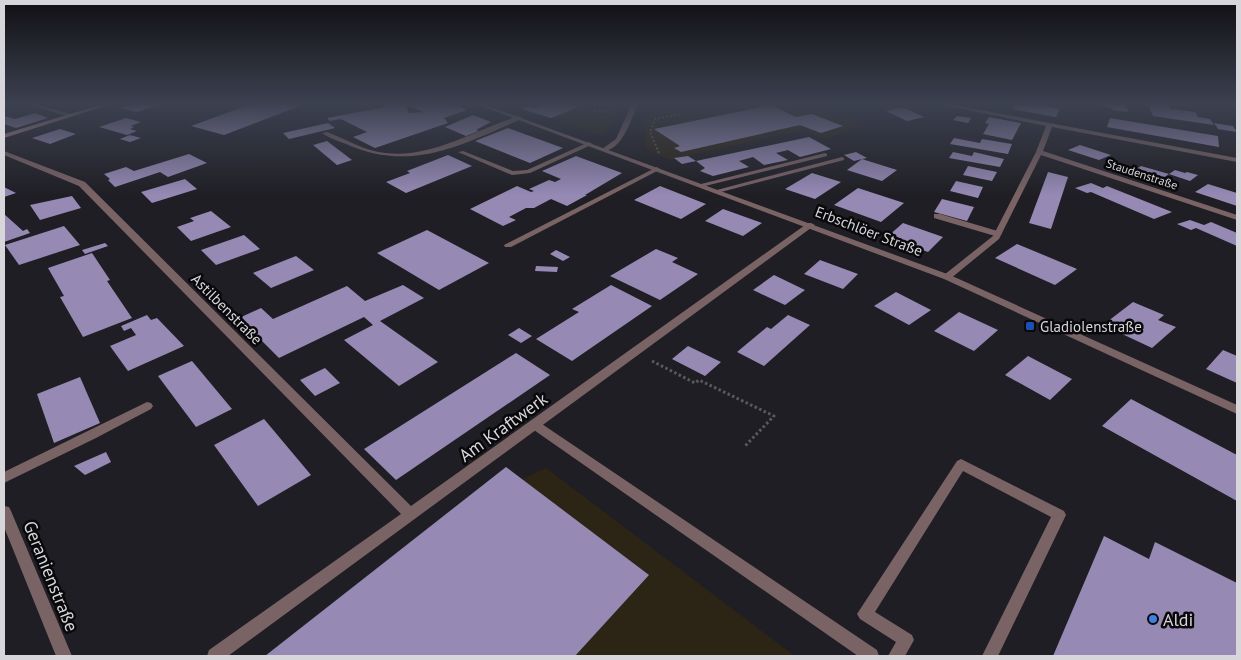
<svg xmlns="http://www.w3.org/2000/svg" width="1241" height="660" viewBox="0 0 1241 660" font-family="'PT Sans',sans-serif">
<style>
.commercial{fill:#2c2515}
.building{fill:#968ab5;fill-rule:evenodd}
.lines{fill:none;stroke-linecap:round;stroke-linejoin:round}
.path-far1{stroke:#5a595e;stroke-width:2;stroke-dasharray:2 2;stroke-linecap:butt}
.path{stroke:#5a595e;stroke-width:3;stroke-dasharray:2.5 2.5;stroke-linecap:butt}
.service{fill:#7a6365;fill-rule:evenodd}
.minor{fill:#7a6365;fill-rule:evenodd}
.tertiary{fill:#7a6365;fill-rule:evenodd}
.secondary{fill:#ae8a8e;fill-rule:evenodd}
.transit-dot{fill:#1a4fb4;stroke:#09080b;stroke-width:2}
.shop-dot{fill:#3f7fe0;stroke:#09080b;stroke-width:2}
.labels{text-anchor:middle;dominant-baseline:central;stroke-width:5;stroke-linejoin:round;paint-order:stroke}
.far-street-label{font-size:12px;fill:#d7d6da;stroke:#09080b}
.street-label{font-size:15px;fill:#d7d6da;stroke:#09080b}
.poi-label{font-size:15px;fill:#d7d6da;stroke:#09080b;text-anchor:start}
.near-street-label{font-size:18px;fill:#d7d6da;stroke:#09080b}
.near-poi-label{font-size:18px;fill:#d7d6da;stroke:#09080b;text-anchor:start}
</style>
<rect width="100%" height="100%" fill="#1f1e24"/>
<g class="commercial">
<polygon points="528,104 588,104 590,105 622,104 608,131 601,135 514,106"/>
<polygon points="654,104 800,104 864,125 825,139 802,130 670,160 647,150 645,146 645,127"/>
<polygon points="546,468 792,654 790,656 280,656 490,495"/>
</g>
<g class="building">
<polygon points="135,104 162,104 137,112 121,108"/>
<polygon points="251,104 302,105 224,135 191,126"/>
<path d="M382,104H404L410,106L419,104H447L445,105L452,104L467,110L444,118L448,123L375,148L353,137L367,132L341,119L330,121L327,118L385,107ZM410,106L424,112L409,113L406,107Z"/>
<polygon points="545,104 566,104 578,107 551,118 522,109 528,106 534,108"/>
<polygon points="1015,104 1032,104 1060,109 1056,117 1012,109"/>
<polygon points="1096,104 1125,104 1128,112 1112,110 1111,108"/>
<polygon points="1148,104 1168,104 1170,109 1195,112 1198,117 1210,119 1214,125 1153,116"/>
<polygon points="771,105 796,117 812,114 843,126 821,133 800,125 681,152 674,148 680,146 654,129"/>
<polygon points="900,108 907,109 924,117 907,121 886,111"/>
<polygon points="35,113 48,118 16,128 4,124 4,116 15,119"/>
<polygon points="473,115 491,122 476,130 479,131 466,136 445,127"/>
<polygon points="957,116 971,118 968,123 953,120"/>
<polygon points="989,117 1021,123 1012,140 983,134 989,124 985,123"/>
<polygon points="126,118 141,122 131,126 134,127 130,129 137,131 127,135 99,127"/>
<polygon points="1110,118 1218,136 1219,147 1107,127"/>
<polygon points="328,123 335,128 289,139 283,133"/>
<polygon points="1214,123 1233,126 1237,132 1218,129"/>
<polygon points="508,128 563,148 530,163 475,141"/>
<polygon points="60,129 76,134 50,144 32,138"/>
<polygon points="130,135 141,138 130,142 120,139"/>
<polygon points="809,137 831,149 800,157 788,150 776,153 788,160 764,165 753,157 739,161 749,167 713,176 700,171 705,168 696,161 682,164 674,158 688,156 696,161"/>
<polygon points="954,138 980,143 982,139 1012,144 1008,154 950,144"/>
<polygon points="327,141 352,160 337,165 313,145"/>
<polygon points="1080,145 1111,155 1099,160 1068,150"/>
<polygon points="856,152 867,158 862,159 897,170 882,181 847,170 862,159 854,161 844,155"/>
<polygon points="953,152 972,156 974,152 1004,159 1000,167 949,158"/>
<polygon points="189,154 207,163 168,177 160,172 115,187 108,180 110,179 104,174 126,167 134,171"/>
<polygon points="448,155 472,166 406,193 386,182 410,173 407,171"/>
<polygon points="576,156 622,173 585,195 587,195 567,206 551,199 534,208 526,208 509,217 516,220 503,226 470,209 517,186 531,192 534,191 529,189 549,180 555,182 561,179 542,171"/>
<polygon points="968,166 997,172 992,181 963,175"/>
<polygon points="1141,166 1169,174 1160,180 1133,171"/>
<polygon points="1175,170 1185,173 1187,172 1198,175 1190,181 1169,174"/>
<polygon points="1048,172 1068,177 1051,229 1029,223"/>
<polygon points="812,173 841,182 815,199 785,189"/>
<polygon points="185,179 197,189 152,203 141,192"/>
<polygon points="956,181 983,187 978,198 950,191"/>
<polygon points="1091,183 1103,188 1107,186 1172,212 1154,219 1091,192 1087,193 1075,188"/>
<polygon points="1208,184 1237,193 1237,206 1195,192"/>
<polygon points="660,186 706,204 681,219 634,200"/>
<polygon points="4,187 16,193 4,197"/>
<polygon points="858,188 904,203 881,222 834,205"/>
<polygon points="72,196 81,208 40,220 30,205"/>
<polygon points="942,199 974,207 967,221 934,212"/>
<polygon points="723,209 762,223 743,236 705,221"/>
<polygon points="211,211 231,227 191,241 177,227 194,221 190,218"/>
<polygon points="4,214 23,231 27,229 30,233 4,242"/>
<polygon points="1190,220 1204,225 1211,222 1237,233 1237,246 1196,228 1191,230 1177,224"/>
<polygon points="903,223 943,237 928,252 887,237"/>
<polygon points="64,226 80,245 19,265 5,245"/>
<polygon points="427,230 489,263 439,290 377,253"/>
<polygon points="244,235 260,249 216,265 201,250"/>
<polygon points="105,243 108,246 85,254 82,250"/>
<polygon points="1017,244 1046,256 1077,269 1055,285 995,258"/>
<polygon points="656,249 678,258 672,262 698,274 660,300 610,276"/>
<polygon points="556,250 570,257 563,261 550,254"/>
<polygon points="92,253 110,280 107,281 132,318 83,337 60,297 64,296 48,268"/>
<polygon points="296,256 314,270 271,288 253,273"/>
<polygon points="820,260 858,274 843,289 804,274"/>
<polygon points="536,266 558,267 557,272 535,271"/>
<polygon points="774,275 805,290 785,305 753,290"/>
<polygon points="403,285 424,298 380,321 438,362 399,386 344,340 373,325 364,317 279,358 239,318 261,308 273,319 347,286 365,301"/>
<polygon points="611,285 652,306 572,361 536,339 579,312 572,309"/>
<polygon points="896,292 931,310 909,325 874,306"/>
<polygon points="1133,302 1164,315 1158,320 1176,327 1152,348 1103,325"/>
<polygon points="959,312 998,330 974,351 934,331"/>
<polygon points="147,315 151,320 157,318 184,346 128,371 110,346 136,335 131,328 124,331 121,326"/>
<polygon points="788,315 810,325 764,366 737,352 767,327 771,329"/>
<polygon points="519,328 532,336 521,343 508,335"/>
<polygon points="688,346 721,362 705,376 672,359"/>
<polygon points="1223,350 1237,356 1237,383 1206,369"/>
<polygon points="516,353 550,375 396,480 364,449"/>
<polygon points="1028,356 1072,379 1050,400 1005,375"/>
<polygon points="192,361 232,409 196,427 158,376"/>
<polygon points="325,368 340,383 315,396 300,380"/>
<polygon points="80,377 100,423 54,443 37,394"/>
<polygon points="1131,399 1237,455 1237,501 1102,426"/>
<polygon points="264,419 311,475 258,506 214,445"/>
<polygon points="106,452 111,462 85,475 74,466"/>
<polygon points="506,467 649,575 575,656 265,656"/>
<polygon points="1104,536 1149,559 1155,542 1237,583 1237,656 1053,656"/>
</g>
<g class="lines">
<g class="path-far1">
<polyline points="594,111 614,112"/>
<polyline points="659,153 650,132 655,119 681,114"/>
</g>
<polyline class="path" points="652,361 695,383 699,380 774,416 745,446"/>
<g class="service">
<path d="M519,116L522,118L521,119C462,145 410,173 346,144C338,141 329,138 322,133L327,132C343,138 358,147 374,151C426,163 471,131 519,116Z"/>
<polygon points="589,142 592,144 591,145 530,173 512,175 458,152 463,151 513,171 527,170"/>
<polygon points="825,153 827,154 827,156 701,187 697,185"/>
<polygon points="842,157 844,158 844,160 717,193 713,191"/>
<polygon points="657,167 660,169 659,170 511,247 505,247 504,245"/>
<polygon points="934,214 940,214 1001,232 1002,234 998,236 995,236 934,218"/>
<polygon points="147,402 151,403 153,406 151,409 96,438 4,483 4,472"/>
<polygon points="535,421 539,422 877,650 879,656 858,656 531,428 529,425 531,422"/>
<polygon points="961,459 1064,511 1066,515 998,656 982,656 1051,517 963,471 875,612 912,635 914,640 905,656 888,656 896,642 860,619 857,614 957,461"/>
</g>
<g class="minor">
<polygon points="27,104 35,104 73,115 70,117"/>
<path d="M632,104H638C631,119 622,152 602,151V149L616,139Z"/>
<polygon points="938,104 948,104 1237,158 1237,162 1052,127 1043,151 1237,215 1237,220 1041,155 999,239 950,279 944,279 942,277 944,275 993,236 1036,152 1046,126"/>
<polygon points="4,151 85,182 411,506 808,223 811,223 815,225 228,656 207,656 209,650 401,514 79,186 4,155"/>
<polygon points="4,506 9,507 11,511 72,656 56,656 4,527"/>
</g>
<polygon class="tertiary" points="476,104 483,104 950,275 1237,405 1237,414 944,279"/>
<polygon class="secondary" points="103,104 111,104 4,138 4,134"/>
</g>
<linearGradient id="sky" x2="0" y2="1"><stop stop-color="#111014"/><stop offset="0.53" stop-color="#3c4150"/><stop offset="1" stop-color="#3c4150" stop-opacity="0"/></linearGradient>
<rect width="1241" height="196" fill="url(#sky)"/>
<rect class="transit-dot" x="1025" y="321" width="10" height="10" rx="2.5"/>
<circle class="shop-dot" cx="1153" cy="619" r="5"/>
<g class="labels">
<g class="far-street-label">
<text transform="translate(1142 174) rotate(18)">Staudenstraße</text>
</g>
<g class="street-label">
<text transform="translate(869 231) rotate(21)">Erbschlöer Straße</text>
<text transform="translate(227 309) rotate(45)">Astilbenstraße</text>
</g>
<g class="poi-label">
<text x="1040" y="326">Gladiolenstraße</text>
</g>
<g class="near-street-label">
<text transform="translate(503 427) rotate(-36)">Am Kraftwerk</text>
<text transform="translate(51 576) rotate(68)">Geranienstraße</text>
</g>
<g class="near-poi-label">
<text x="1163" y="619">Aldi</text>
</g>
</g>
<rect width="1241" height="660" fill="none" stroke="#d7d6da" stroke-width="10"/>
</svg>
